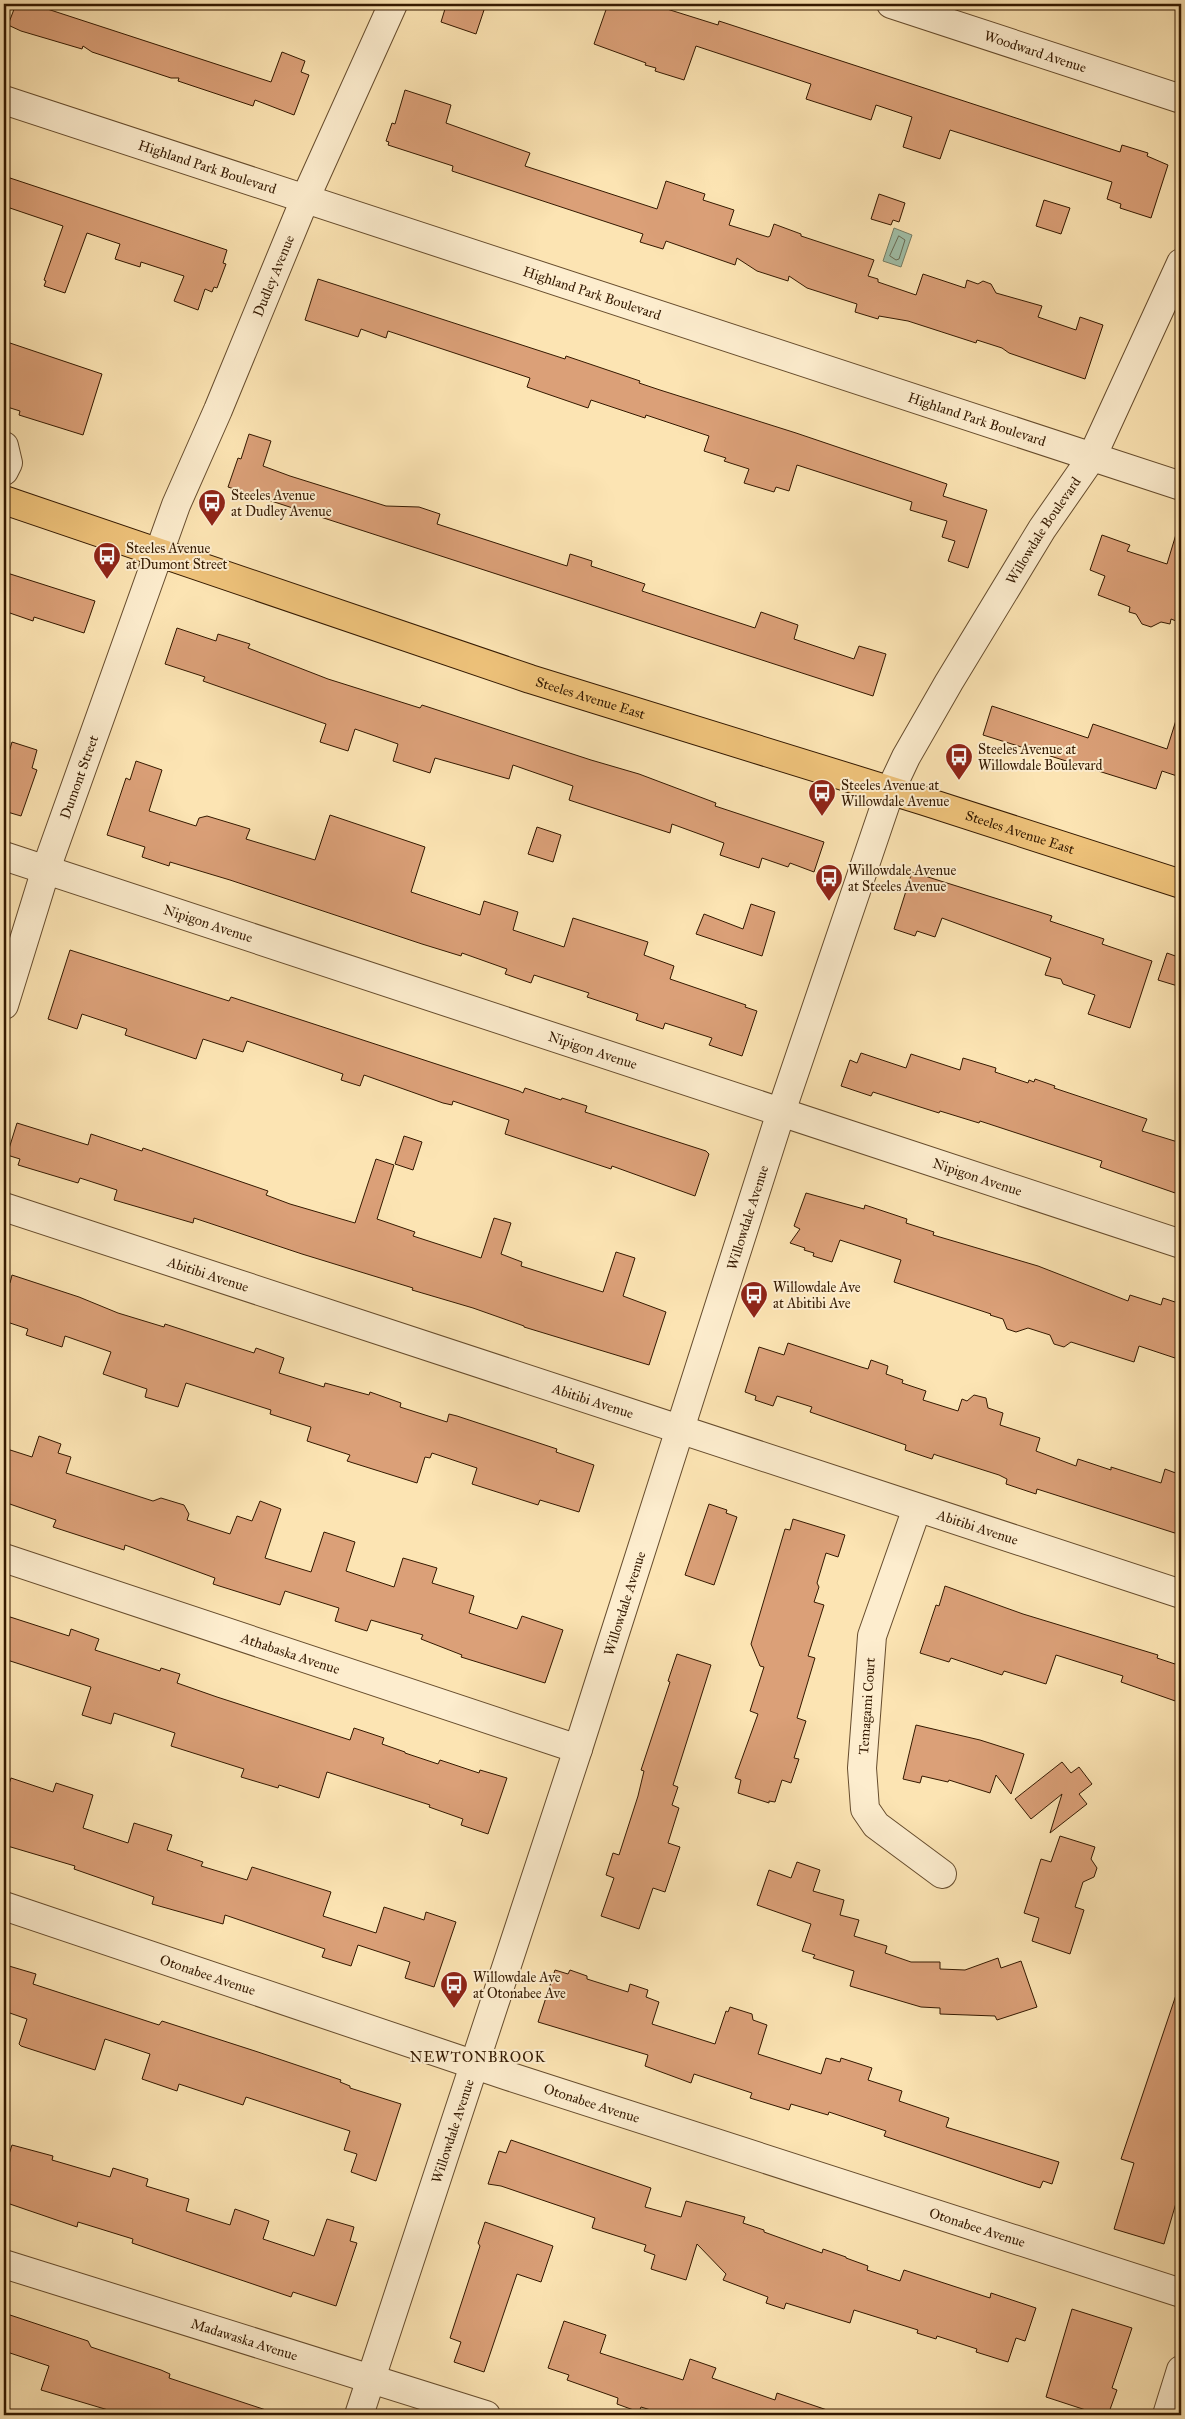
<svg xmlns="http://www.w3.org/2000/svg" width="1185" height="2419" viewBox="0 0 1185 2419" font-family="'IM FELL Great Primer',serif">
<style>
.water{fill:#a0bfa8;stroke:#757d65}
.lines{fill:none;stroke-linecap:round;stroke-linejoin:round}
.shore{stroke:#6a6c54;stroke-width:1}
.building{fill:#dba078;stroke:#341900}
.minor-casing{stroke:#664c2d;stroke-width:30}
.major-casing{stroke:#341900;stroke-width:30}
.minor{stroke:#fdedce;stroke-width:28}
.major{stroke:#eec27a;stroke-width:28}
.labels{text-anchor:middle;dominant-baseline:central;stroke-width:4;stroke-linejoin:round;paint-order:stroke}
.street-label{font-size:14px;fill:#341900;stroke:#fdedce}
.poi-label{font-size:14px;fill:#341900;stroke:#fdedce;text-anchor:start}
.neighbourhood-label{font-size:15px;letter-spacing:1px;fill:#341900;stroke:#fdedce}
</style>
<rect width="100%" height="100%" fill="#fce4b3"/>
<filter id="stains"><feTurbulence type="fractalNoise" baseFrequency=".004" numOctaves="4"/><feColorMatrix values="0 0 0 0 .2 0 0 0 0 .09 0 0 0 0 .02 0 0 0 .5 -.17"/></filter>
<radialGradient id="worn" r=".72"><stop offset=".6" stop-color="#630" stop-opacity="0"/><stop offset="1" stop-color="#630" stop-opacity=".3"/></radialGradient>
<polygon class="water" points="894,228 912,235 901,267 883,261"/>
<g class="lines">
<polygon class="shore" points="899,236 905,240 899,259 896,260 890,256"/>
</g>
<g class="building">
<polygon points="16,4 32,4 271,82 282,52 305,61 301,72 309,75 294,115 255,100 253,106 178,81 179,78 171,78 92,52 83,46 82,49 21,31 8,25"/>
<polygon points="449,4 486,4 476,34 441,22 445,9"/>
<polygon points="608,4 651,4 718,25 719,21 1120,152 1122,145 1148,153 1147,156 1168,165 1151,218 1120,208 1121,204 1107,199 1112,182 950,130 940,159 903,147 912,117 876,105 871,120 806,99 811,84 696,46 684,80 655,71 656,68 645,65 646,63 594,44"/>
<polygon points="405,90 451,105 446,123 530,153 525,166 657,209 666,181 705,194 703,200 734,210 729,225 768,237 770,236 774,224 801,234 801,236 874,260 868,276 878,279 878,282 916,295 923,274 965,288 967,280 978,284 983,281 991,284 996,293 1042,306 1038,317 1076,330 1080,317 1103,325 1085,379 1009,353 1002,348 977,340 976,343 908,321 879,316 878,319 855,312 857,304 807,288 789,276 788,281 757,271 737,258 735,265 666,241 663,249 640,242 643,234 452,171 453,166 388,145 389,142 386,141 392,123 395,124"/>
<polygon points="4,176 227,250 223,263 226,264 217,288 214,287 212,292 205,289 198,310 174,301 184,276 141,262 140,267 115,259 120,244 87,233 65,293 44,286 46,281 44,280 63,226 4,206"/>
<polygon points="879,194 905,203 899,222 893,220 891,225 871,219"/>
<polygon points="1044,200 1070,208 1061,234 1036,226"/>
<polygon points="318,279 565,359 566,356 640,381 639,383 660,390 796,433 947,484 943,496 987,510 968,568 948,561 955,541 942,537 947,521 910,510 912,502 797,465 789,491 776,487 774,492 744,483 749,469 724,461 726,458 704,451 709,436 646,415 645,418 591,400 588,408 527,387 530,378 388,331 386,338 361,329 358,337 305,320"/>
<polygon points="4,341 102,374 83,435 19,415 20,411 4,406"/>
<polygon points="249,434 271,441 263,466 290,476 386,506 419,507 440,514 437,524 567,566 570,554 592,561 591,566 645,584 642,591 645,592 755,628 761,612 798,625 794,639 854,659 859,646 886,654 873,696 228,487 238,458 241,459"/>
<polygon points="1177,531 1181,532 1181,623 1171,619 1170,624 1161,622 1151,627 1142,624 1136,614 1129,612 1130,607 1098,595 1105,576 1090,570 1102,535 1130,545 1127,551 1167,564"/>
<polygon points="4,572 95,601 84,633 34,617 33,621 4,611"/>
<polygon points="177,628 216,641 218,634 250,644 248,648 328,679 420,708 422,705 591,760 639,774 716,803 715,806 824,842 814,872 790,863 788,867 762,858 759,868 720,855 724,843 672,824 670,833 569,800 573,786 513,765 509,779 435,758 430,773 393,761 398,744 355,729 348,751 320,742 326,724 203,681 205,677 165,664"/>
<polygon points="992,706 1088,738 1093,724 1167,749 1177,717 1181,717 1181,764 1177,776 1162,771 1156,789 983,735"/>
<polygon points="12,742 37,750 32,768 37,770 21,816 4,811 4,769"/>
<polygon points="136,761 162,770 149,811 196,826 199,818 207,816 250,829 246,839 315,860 330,815 425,847 411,892 480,915 484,901 518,912 513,930 564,947 573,918 648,942 644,955 674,966 670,979 746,1005 745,1007 757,1011 742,1056 709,1045 712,1038 665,1023 663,1029 636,1020 638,1014 587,997 589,993 534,975 531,983 505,974 507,969 462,953 461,956 422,944 230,880 170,862 169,866 142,857 145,847 107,835 126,778 130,780"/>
<polygon points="537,827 561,835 553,862 528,854"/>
<polygon points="912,872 1052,916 1050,921 1104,939 1102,944 1152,961 1130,1028 1088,1014 1095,995 1063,984 1061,979 1045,975 1051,958 942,918 935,937 917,931 915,936 894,929"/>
<polygon points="751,904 775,912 762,956 696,934 704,914 743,929"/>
<polygon points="70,950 229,1001 231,997 519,1091 523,1093 525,1088 561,1100 562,1098 587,1106 585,1112 706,1151 709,1154 695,1196 612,1166 611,1169 505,1134 509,1120 453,1101 452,1105 443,1103 364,1075 360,1086 341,1080 343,1074 247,1041 243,1052 203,1039 196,1059 125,1035 127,1029 82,1014 77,1029 48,1019"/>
<polygon points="1167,953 1181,958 1181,987 1158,980"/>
<polygon points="861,1053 906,1068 911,1054 960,1070 963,1058 996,1068 995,1072 1028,1083 1029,1080 1034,1082 1035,1079 1055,1086 1054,1088 1147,1119 1142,1131 1181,1143 1181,1195 1100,1167 1102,1161 980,1121 979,1123 940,1111 939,1113 873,1092 871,1096 841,1086 850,1060 857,1063"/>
<polygon points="17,1123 88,1145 91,1134 142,1151 143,1148 268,1191 266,1195 290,1204 355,1223 376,1159 394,1165 377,1219 415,1232 413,1236 481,1258 494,1218 511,1223 501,1254 522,1262 521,1266 603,1292 616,1252 635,1258 623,1296 666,1312 649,1365 524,1327 524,1326 473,1308 412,1290 413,1288 302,1254 194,1218 193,1223 114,1200 117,1190 80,1178 78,1183 18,1165 20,1159 7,1155"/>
<polygon points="404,1136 422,1142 413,1170 395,1164"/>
<polygon points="806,1193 864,1209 865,1205 907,1219 906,1223 934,1232 933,1235 1038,1266 1128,1301 1130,1295 1161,1305 1163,1298 1181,1304 1181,1360 1139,1346 1134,1362 1071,1342 1064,1347 1054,1344 1050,1335 1028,1328 1016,1332 1007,1329 1003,1319 990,1315 991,1314 894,1282 901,1260 840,1240 832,1262 813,1256 814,1253 804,1250 805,1248 790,1243 800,1229 794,1226"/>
<polygon points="12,1275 79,1297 118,1313 164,1327 165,1324 254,1353 256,1348 284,1358 279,1373 324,1387 325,1383 369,1395 370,1392 401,1403 400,1407 447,1422 449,1414 457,1416 557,1449 556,1452 594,1465 579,1512 540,1500 538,1505 472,1484 477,1468 432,1453 430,1458 425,1457 417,1483 347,1461 350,1455 307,1441 311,1427 270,1414 271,1410 186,1383 178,1407 145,1397 147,1389 103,1374 111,1352 65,1336 62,1347 26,1335 28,1329 4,1321 4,1281 10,1283"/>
<polygon points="788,1343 861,1367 868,1369 871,1360 888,1366 886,1374 903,1380 902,1383 926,1391 923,1400 958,1411 962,1399 967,1401 974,1395 986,1398 988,1408 1003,1413 1000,1425 1040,1438 1036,1451 1076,1466 1078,1459 1111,1470 1111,1467 1161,1483 1165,1469 1181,1475 1181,1535 1037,1489 1036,1494 1006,1484 1007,1479 999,1475 936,1455 934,1454 932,1459 905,1450 906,1445 810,1412 812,1407 777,1396 773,1406 755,1400 756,1396 745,1392 759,1347 784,1355"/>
<polygon points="39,1436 61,1444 58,1453 71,1457 66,1473 153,1501 161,1498 184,1505 189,1514 187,1520 230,1534 237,1516 252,1521 260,1501 281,1509 265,1558 311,1572 324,1532 355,1542 346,1571 394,1587 403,1558 437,1568 432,1583 474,1596 469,1613 517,1629 522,1616 563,1630 545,1683 461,1657 462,1655 421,1639 423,1635 371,1620 367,1631 335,1621 339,1608 285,1591 280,1605 213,1584 215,1578 125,1545 124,1550 53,1527 56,1520 4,1502 4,1448 32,1457"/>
<polygon points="709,1504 727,1510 726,1513 737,1517 714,1585 685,1575"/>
<polygon points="793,1519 845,1535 838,1557 826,1553 817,1583 819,1587 814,1602 824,1605 808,1656 815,1658 797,1718 806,1721 794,1758 799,1759 791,1783 782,1780 775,1802 769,1801 769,1803 738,1793 741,1780 735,1778 758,1714 750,1711 764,1667 760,1666 751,1644 785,1529 790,1530"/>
<polygon points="945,1586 1023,1614 1158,1655 1157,1658 1181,1666 1181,1703 1121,1682 1123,1676 1056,1655 1046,1684 1004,1671 1002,1675 951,1658 949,1662 920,1653 936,1605 939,1606"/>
<polygon points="4,1615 69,1636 71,1629 99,1639 95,1650 160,1671 161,1668 180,1674 177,1683 217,1697 350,1740 354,1728 384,1738 382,1744 405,1752 405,1753 438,1764 440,1760 479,1773 480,1770 507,1778 488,1834 461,1825 463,1819 429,1807 430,1805 327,1772 319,1798 279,1785 278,1788 241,1777 244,1769 171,1746 175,1733 114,1713 111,1724 82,1715 91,1687 4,1659"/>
<polygon points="677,1654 711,1665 673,1785 678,1787 672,1805 679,1808 668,1843 680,1847 665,1892 653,1888 639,1929 601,1916 614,1878 606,1875 613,1853 619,1855 638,1796 644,1771 641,1770 670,1682 668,1681"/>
<polygon points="916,1725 980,1740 1024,1754 1011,1794 996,1775 990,1793 949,1780 948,1782 922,1776 920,1783 903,1779"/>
<polygon points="1062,1762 1071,1773 1079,1767 1092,1784 1079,1794 1087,1804 1050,1833 1062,1794 1031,1819 1015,1799"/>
<polygon points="11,1778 53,1792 56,1783 93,1795 83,1828 128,1843 134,1823 172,1835 167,1850 203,1862 201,1866 247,1880 252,1867 331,1892 323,1916 376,1933 384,1907 424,1920 426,1912 456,1922 434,1987 405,1978 410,1962 358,1945 351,1966 322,1957 325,1949 225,1915 223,1924 152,1904 154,1897 74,1869 75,1866 4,1845 4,1783 9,1784"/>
<polygon points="1060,1836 1095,1847 1091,1859 1097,1868 1094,1877 1083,1882 1075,1907 1084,1910 1070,1954 1032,1941 1039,1918 1024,1913 1041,1859 1051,1862"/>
<polygon points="797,1862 820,1870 813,1891 844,1900 840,1915 859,1920 854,1936 887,1946 885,1953 911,1962 940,1962 940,1969 965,1970 998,1958 1001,1968 1021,1961 1037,2007 997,2020 995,2016 940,2014 940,2008 921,2007 850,1986 854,1971 813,1958 815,1955 802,1951 811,1924 757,1905 769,1870 791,1878"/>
<polygon points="9,1966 36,1974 33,1984 159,2025 162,2021 258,2052 341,2080 340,2082 350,2086 350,2088 401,2104 376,2181 351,2172 357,2154 344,2150 350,2131 246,2097 243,2105 179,2084 177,2091 142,2079 150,2054 105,2039 95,2070 21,2046 19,2044 27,2019 4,2011 4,1983"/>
<polygon points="555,1970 568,1974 570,1970 587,1976 587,1979 628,1992 630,1984 648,1990 646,1997 659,2002 652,2024 715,2044 726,2011 728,2012 730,2007 752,2014 753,2020 767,2025 758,2054 821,2074 826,2058 840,2062 841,2058 872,2068 868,2080 902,2091 899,2101 949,2118 946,2127 1059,2162 1052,2184 1043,2181 1040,2188 1027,2184 884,2136 886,2131 829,2112 828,2115 791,2104 789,2110 750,2098 752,2093 694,2074 691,2083 645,2066 648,2055 538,2022"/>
<polygon points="1178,1989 1181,1989 1181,2186 1164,2244 1114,2229 1134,2163 1121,2159"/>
<polygon points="511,2140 651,2188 645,2207 681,2217 686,2201 745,2217 743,2223 764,2230 764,2232 822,2253 823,2249 846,2257 846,2258 868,2266 867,2270 900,2281 904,2270 990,2298 991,2293 1036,2308 1025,2341 1016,2338 1008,2362 976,2352 977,2349 937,2336 936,2339 917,2333 918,2330 854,2310 850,2323 786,2303 784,2309 766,2303 768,2297 723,2280 726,2274 697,2244 686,2280 651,2269 655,2255 644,2251 646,2245 592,2228 595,2218 501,2186 488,2184 499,2151 506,2153"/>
<polygon points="12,2145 53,2156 52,2160 110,2177 113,2168 148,2179 146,2186 189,2199 186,2211 230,2225 235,2209 269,2221 263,2239 314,2256 327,2219 354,2227 350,2241 357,2243 336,2306 293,2292 291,2297 132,2243 133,2239 78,2222 77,2227 4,2202 4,2170"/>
<polygon points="485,2222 553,2246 541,2282 517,2274 484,2372 454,2362 461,2342 450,2338 480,2246 478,2243"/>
<polygon points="1072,2309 1132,2328 1112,2388 1117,2390 1108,2415 1101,2415 1046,2397"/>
<polygon points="4,2313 88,2341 91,2347 161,2370 170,2374 169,2378 269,2411 268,2415 125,2415 41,2390 49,2366 4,2351"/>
<polygon points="564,2321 606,2335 600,2353 683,2380 690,2359 716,2368 712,2378 775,2400 777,2393 833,2412 833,2415 667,2415 641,2407 639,2412 617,2404 618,2398 567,2380 569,2375 548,2368"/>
</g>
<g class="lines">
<defs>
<g id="minor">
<path id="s1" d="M891,4L1181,99"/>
<path id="s2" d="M4,100L1181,486"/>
<polyline points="4,446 8,463 4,471"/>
<path id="s3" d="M4,856L1181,1244"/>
<path id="s4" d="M4,1005L46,869L176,505L218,410L305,199L393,4"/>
<path id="s5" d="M4,1207L1181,1594"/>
<polyline points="917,1508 872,1636 862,1768 865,1809 876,1825 942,1874"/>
<path id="s6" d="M4,1558L578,1749"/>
<path id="s7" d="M4,1906L508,2076L1181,2293"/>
<path id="s8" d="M4,2264L486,2415"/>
<path id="s9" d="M359,2415L578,1749L781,1112L890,791L906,757L949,682L1042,529L1092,457L1181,263"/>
<polyline points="1167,2415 1181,2370"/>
</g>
<g id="major">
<path id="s10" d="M4,500L530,679L924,801L1181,884"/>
</g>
</defs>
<use href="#minor" class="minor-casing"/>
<use href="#major" class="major-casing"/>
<use href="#minor" class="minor"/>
<use href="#major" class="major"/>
</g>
<defs>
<symbol id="bus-pin" viewBox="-11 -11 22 30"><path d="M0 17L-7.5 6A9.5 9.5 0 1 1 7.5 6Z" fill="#8f2418" stroke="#fdedce"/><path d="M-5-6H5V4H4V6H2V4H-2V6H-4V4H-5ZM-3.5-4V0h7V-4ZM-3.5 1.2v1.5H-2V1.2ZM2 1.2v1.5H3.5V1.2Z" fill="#fff"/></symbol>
</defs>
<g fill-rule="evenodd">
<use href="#bus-pin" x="196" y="487" width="32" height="43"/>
<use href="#bus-pin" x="91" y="540" width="32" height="43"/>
<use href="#bus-pin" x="943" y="741" width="32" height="43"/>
<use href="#bus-pin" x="806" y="777" width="32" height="43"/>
<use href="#bus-pin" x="813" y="862" width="32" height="43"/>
<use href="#bus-pin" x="738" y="1279" width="32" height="43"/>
<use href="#bus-pin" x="438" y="1969" width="32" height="43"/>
</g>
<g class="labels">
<g class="street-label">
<text stroke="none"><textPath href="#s1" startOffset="152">Woodward Avenue</textPath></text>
<text stroke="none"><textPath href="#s2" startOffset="214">Highland Park Boulevard</textPath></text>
<text stroke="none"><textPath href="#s4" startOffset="778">Dudley Avenue</textPath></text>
<text stroke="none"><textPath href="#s2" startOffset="619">Highland Park Boulevard</textPath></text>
<text stroke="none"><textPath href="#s2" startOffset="1024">Highland Park Boulevard</textPath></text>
<text stroke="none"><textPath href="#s9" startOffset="2011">Willowdale Boulevard</textPath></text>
<text stroke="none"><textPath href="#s10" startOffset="619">Steeles Avenue East</textPath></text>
<text stroke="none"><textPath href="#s4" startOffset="240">Dumont Street</textPath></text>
<text stroke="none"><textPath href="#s10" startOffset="1069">Steeles Avenue East</textPath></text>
<text stroke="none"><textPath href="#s3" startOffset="215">Nipigon Avenue</textPath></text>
<text stroke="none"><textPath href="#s3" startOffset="620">Nipigon Avenue</textPath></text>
<text stroke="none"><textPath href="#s3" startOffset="1025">Nipigon Avenue</textPath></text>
<text stroke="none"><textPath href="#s9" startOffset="1259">Willowdale Avenue</textPath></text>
<text stroke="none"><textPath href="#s5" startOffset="215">Abitibi Avenue</textPath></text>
<text stroke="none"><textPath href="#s5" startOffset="620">Abitibi Avenue</textPath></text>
<text stroke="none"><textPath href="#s5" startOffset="1025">Abitibi Avenue</textPath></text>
<text stroke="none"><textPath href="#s9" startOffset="854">Willowdale Avenue</textPath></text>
<text stroke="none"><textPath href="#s6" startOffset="302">Athabaska Avenue</textPath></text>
<text transform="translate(867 1706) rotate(-86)">Temagami Court</text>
<text stroke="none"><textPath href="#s7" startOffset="215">Otonabee Avenue</textPath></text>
<text stroke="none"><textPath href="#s7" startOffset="620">Otonabee Avenue</textPath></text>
<text stroke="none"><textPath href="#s9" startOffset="299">Willowdale Avenue</textPath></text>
<text stroke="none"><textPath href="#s7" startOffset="1025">Otonabee Avenue</textPath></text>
<text stroke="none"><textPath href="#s8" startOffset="252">Madawaska Avenue</textPath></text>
</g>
<g class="poi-label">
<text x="231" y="495">Steeles Avenue<tspan x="231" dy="16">at Dudley Avenue</tspan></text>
<text x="126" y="548">Steeles Avenue<tspan x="126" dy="16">at Dumont Street</tspan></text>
<text x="978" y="749">Steeles Avenue at<tspan x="978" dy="16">Willowdale Boulevard</tspan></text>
<text x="841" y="785">Steeles Avenue at<tspan x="841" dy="16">Willowdale Avenue</tspan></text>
<text x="848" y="870">Willowdale Avenue<tspan x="848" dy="16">at Steeles Avenue</tspan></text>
<text x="773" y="1287">Willowdale Ave<tspan x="773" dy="16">at Abitibi Ave</tspan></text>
<text x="473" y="1977">Willowdale Ave<tspan x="473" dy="16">at Otonabee Ave</tspan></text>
</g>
<g class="neighbourhood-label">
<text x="478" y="2057">NEWTONBROOK</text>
</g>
</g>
<rect width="1185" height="2419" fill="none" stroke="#fce4b3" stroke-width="20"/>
<rect x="5" y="5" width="1175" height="2409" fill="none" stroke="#341900" stroke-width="2.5"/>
<rect x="10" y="10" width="1165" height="2399" fill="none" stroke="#341900"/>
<rect width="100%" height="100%" filter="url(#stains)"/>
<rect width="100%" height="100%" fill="url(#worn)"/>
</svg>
